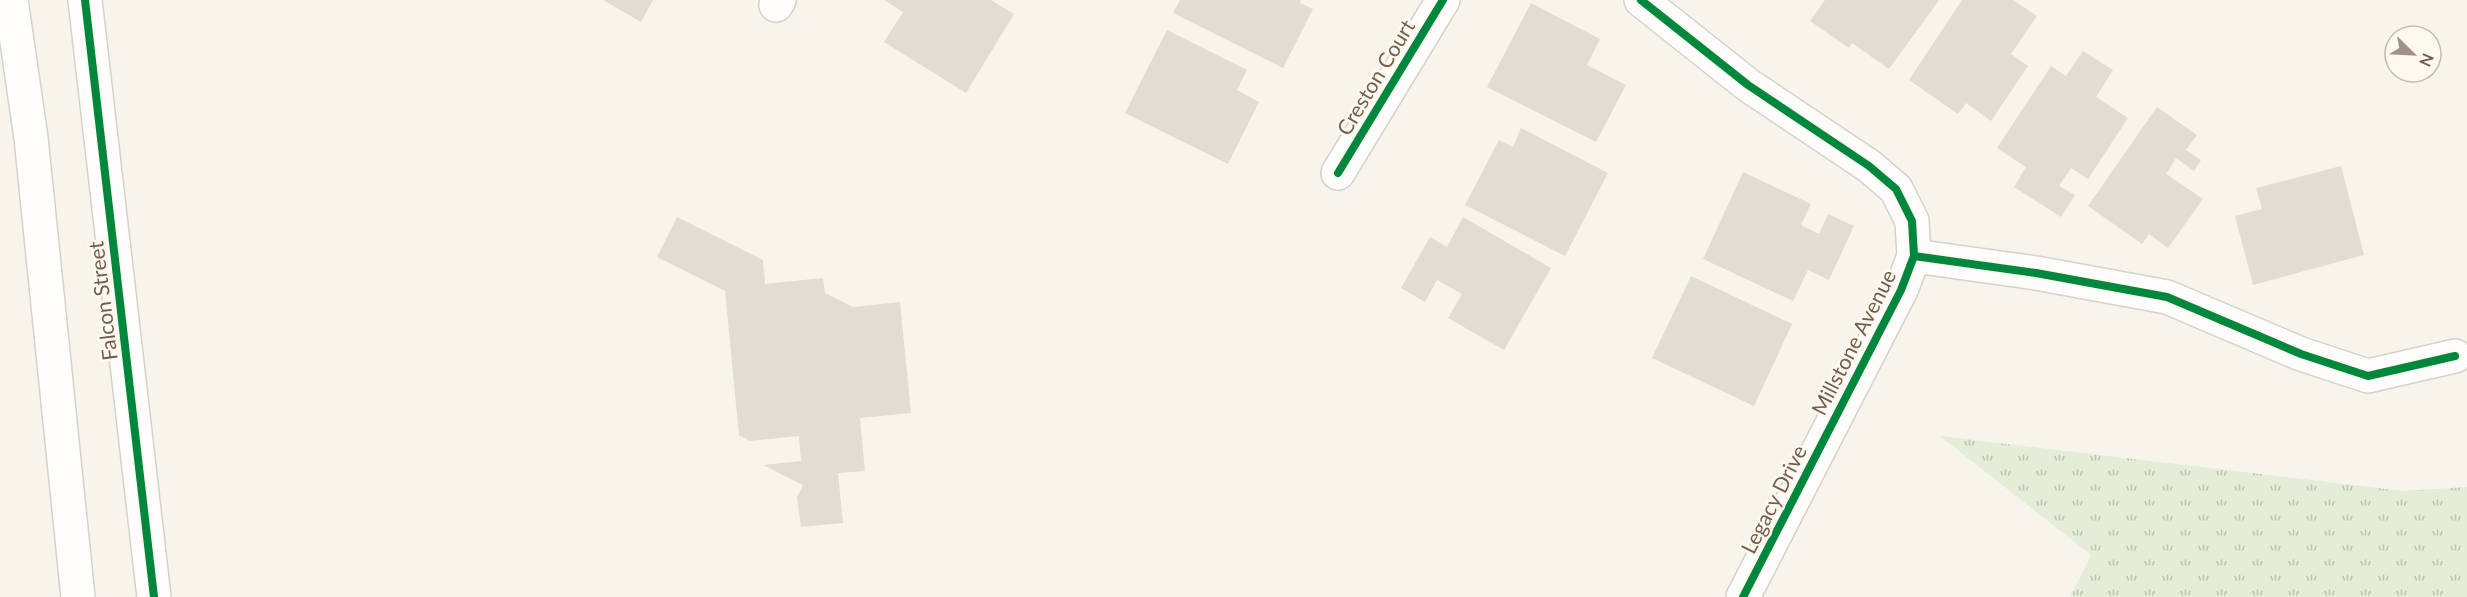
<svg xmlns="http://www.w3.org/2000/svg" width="2467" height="597" viewBox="0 0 2467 597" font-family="Lato,sans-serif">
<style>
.grass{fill:url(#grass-tufts)}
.building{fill:#e3dcd4}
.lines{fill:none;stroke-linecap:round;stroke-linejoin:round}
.street-casing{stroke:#d6d1ca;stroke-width:36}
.secondary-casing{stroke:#d6d1ca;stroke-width:36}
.street{stroke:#fefdfc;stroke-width:33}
.secondary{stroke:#fefdfc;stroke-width:33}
.cycleway-casing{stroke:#fef9ee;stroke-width:11}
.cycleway{stroke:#00873e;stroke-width:8}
.labels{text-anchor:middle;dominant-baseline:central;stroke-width:5;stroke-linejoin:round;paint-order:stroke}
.street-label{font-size:21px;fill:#735e4e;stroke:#fef9ee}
</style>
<defs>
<pattern id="grass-tufts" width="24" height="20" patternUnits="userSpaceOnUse" patternTransform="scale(1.5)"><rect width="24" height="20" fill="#e3edd8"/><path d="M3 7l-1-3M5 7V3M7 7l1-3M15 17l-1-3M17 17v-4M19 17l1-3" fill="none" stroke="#bcc3b1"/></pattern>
</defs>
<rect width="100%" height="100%" fill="#f7f4ec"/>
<polygon class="grass" points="1940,436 2403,491 2467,487 2467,597 2070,597 2091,555"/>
<g class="building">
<polygon points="603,0 653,0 641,22"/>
<polygon points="884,0 991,0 1014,14 966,93 884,42 903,12"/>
<polygon points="1180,0 1301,0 1300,3 1313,9 1283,68 1173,13"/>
<polygon points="1825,0 1939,0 1889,69 1852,43 1849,48 1810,21"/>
<polygon points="1962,0 2013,0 2037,16 2011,54 2028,66 1991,121 1966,103 1958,114 1909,80"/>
<polygon points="1531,3 1600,39 1587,65 1626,85 1596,142 1487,87"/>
<polygon points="1167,30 1247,70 1237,90 1259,102 1228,164 1125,113"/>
<polygon points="2083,51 2113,70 2096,97 2128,118 2088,179 2071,168 2059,186 2075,195 2061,217 2014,187 2026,167 1997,148 2051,66 2066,76"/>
<polygon points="2157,107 2197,135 2186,150 2201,160 2194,171 2176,158 2166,174 2203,199 2168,248 2149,234 2142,244 2088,206"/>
<polygon points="1521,128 1608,173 1565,256 1465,205 1499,140 1513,147"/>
<polygon points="2341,166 2364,255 2253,285 2235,216 2262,209 2256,188"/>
<polygon points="1743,172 1811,204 1801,225 1819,234 1828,214 1854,226 1829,280 1808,270 1793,301 1703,259"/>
<polygon points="677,217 763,260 765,284 823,278 825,293 853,307 900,302 911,413 860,418 865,471 838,473 843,523 801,527 797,497 803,485 763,465 801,461 799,436 750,441 739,435 725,291 657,257"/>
<polygon points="1463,217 1551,268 1504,350 1448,318 1462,294 1437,280 1425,302 1401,288 1430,237 1447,247"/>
<polygon points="1691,276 1792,324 1754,406 1652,358"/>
</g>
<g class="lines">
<defs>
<g id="street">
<polyline points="1641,0 1748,85 1869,166 1896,189 1912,221 1914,256 1901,290 1743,597"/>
<polyline points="776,5 779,0"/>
<polyline points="1338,173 1443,0"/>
<polyline points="1914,256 2036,273 2167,297 2301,354 2368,376 2455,356"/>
</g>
<g id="secondary">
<polyline points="11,0 31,138 78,597"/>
<polyline points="85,0 154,597"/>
</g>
</defs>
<use href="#street" class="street-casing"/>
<use href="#secondary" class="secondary-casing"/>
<use href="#street" class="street"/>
<use href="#secondary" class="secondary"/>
<defs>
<g id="cycleway">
<polyline points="85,0 154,597"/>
<polyline points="1641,0 1748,85 1869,166 1896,189 1912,221 1914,256 1901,290 1743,597"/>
<polyline points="1338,173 1443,0"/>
<polyline points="1914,256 2036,273 2167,297 2301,354 2368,376 2455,356"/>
</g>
</defs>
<use href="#cycleway" class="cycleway-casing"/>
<use href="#cycleway" class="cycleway"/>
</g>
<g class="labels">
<g class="street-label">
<text transform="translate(1375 77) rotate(-59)">Creston Court</text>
<text transform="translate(102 301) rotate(-97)">Falcon Street</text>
<text transform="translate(1853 342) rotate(-63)">Millstone Avenue</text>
<text transform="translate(1773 499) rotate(-63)">Legacy Drive</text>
</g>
</g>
<g transform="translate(2413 54) rotate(114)"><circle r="28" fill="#fef9ee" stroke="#c6bbae" stroke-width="1.5"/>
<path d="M0-4.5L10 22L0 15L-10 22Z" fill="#a19285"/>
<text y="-9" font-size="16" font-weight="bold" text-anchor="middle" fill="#735e4e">N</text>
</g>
</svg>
